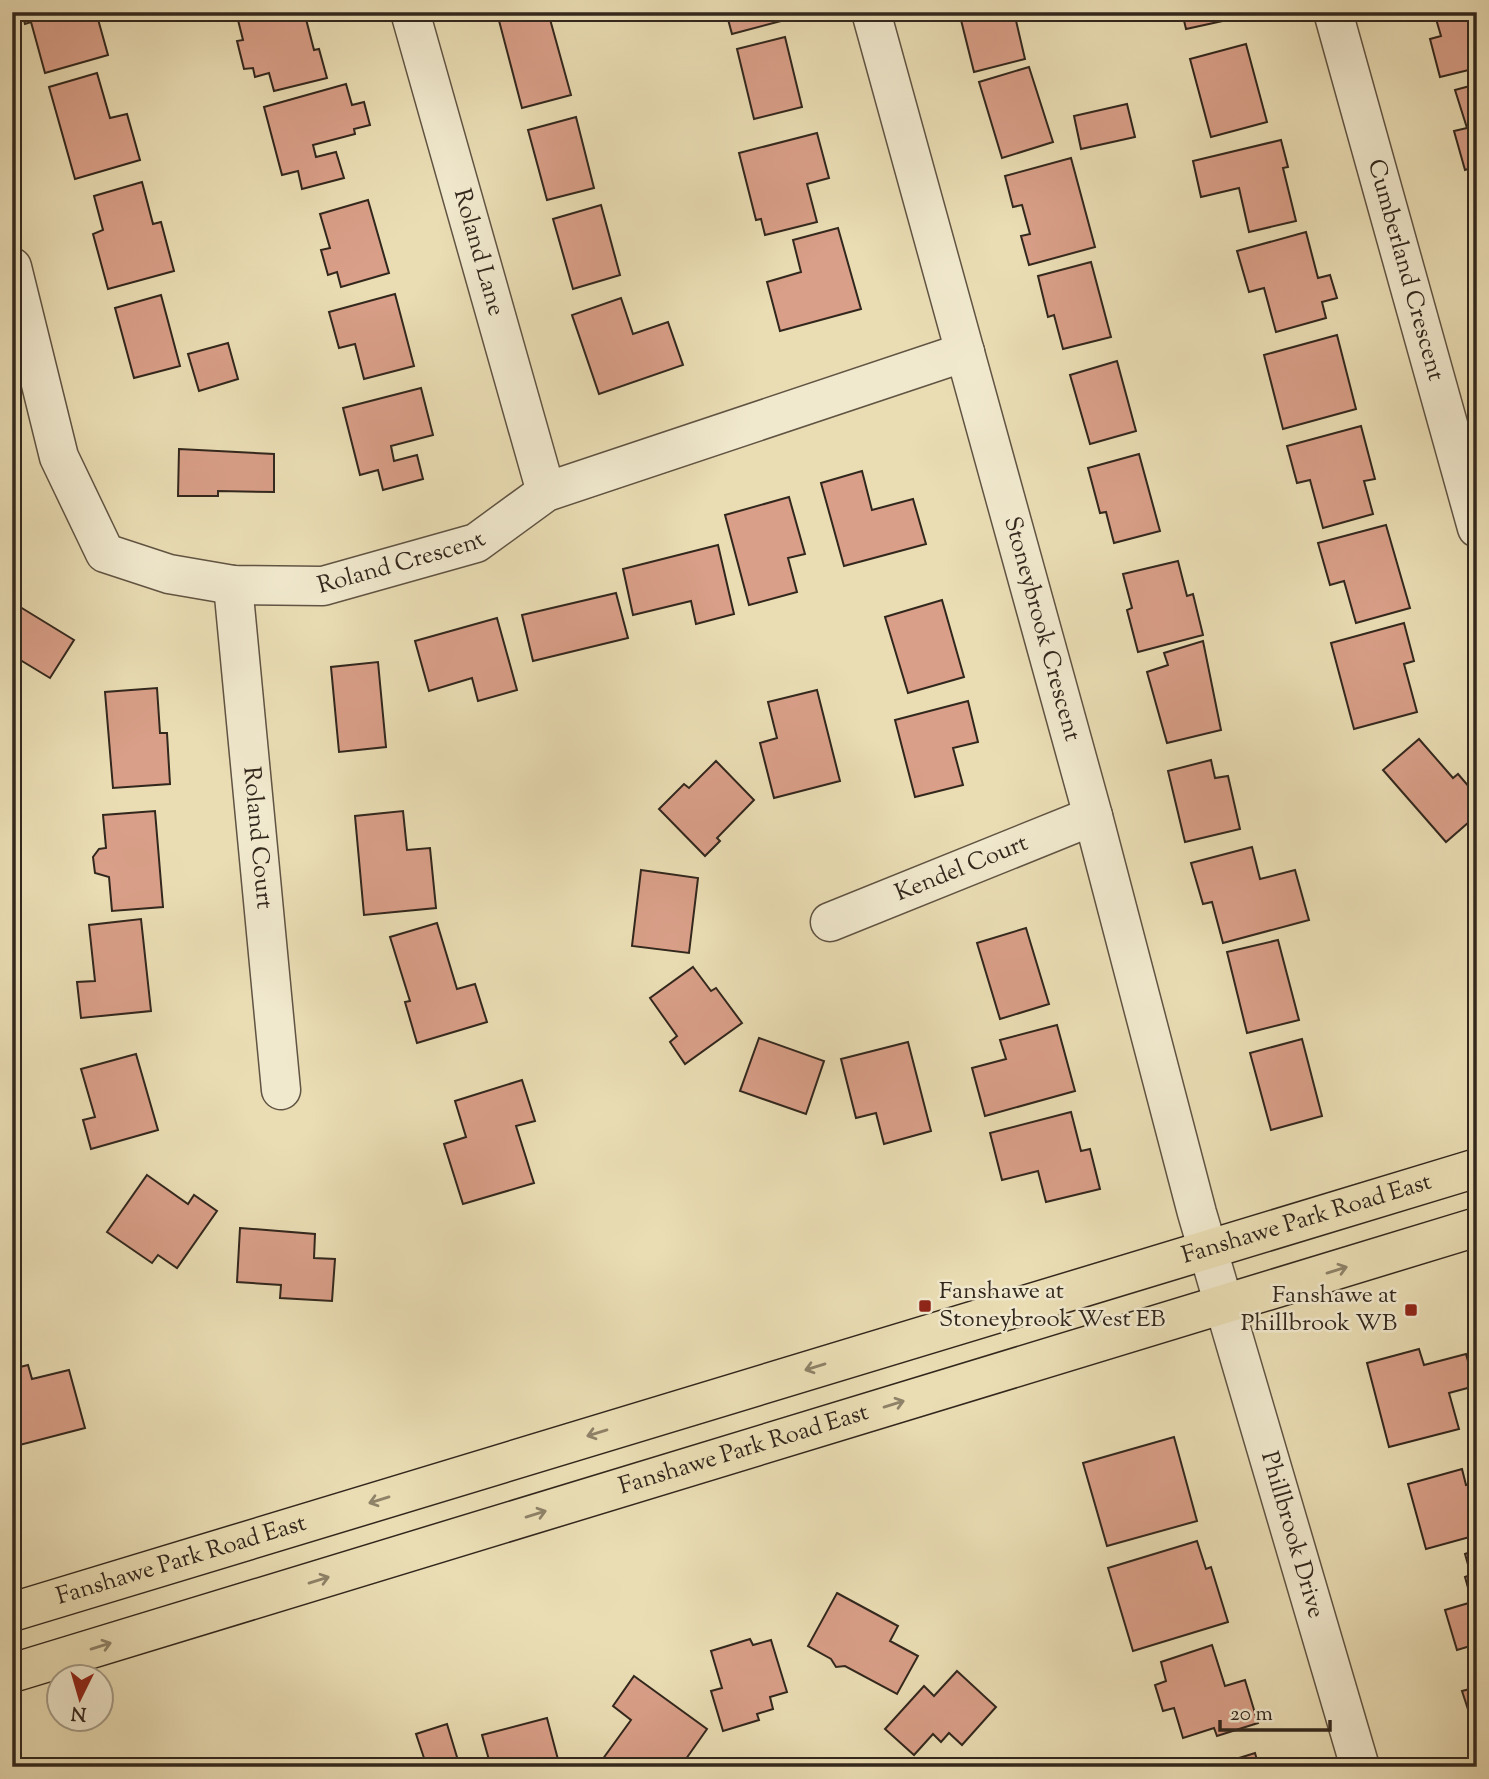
<svg xmlns="http://www.w3.org/2000/svg" width="1489" height="1779" viewBox="0 0 1489 1779" font-family="'Sorts Mill Goudy',serif">
<style>
.building{fill:#d99f88;stroke:#32271d;stroke-width:2}
.lines{fill:none;stroke-linecap:round;stroke-linejoin:round}
.minor-casing{stroke:#605443;stroke-width:41}
.major-casing{stroke:#32271d;stroke-width:41}
.minor{stroke:#f1e9ce;stroke-width:38}
.major{stroke:#eaddb4;stroke-width:38}
.oneway{stroke:#8e8268}
.poi-dot{fill:#8f2418;stroke:#f1e9ce;stroke-width:2.5}
.labels{text-anchor:middle;dominant-baseline:central;stroke-width:5;stroke-linejoin:round;paint-order:stroke}
.street-label{font-size:24px;fill:#32271d;stroke:#f1e9ce}
.poi-label{font-size:24px;fill:#32271d;stroke:#f1e9ce;text-anchor:start}
</style>
<rect width="100%" height="100%" fill="#eaddb4"/>
<filter id="stains"><feTurbulence type="fractalNoise" baseFrequency=".00286" numOctaves="4"/><feColorMatrix values="0 0 0 0 .2 0 0 0 0 .09 0 0 0 0 .02 0 0 0 .5 -.17"/></filter>
<radialGradient id="worn" r=".72"><stop offset=".6" stop-color="#630" stop-opacity="0"/><stop offset="1" stop-color="#630" stop-opacity=".3"/></radialGradient>
<g class="building">
<polygon points="22,12 96,12 108,55 45,73 31,22 25,24"/>
<polygon points="236,12 313,12 314,16 306,19 314,50 319,49 327,78 274,91 269,73 255,77 253,68 244,69 237,41 243,40"/>
<polygon points="548,12 571,95 522,108 497,13"/>
<polygon points="726,12 778,12 781,21 732,34"/>
<polygon points="959,12 1014,12 1025,59 974,72"/>
<polygon points="1182,12 1240,12 1241,17 1186,29"/>
<polygon points="1434,12 1477,12 1477,68 1440,77 1430,39 1441,36"/>
<polygon points="785,37 802,107 754,119 737,49"/>
<polygon points="1246,44 1267,122 1211,137 1190,59"/>
<polygon points="1029,67 1053,142 1002,158 979,82"/>
<polygon points="97,73 110,118 127,114 140,160 75,179 49,87"/>
<polygon points="346,84 352,105 364,102 370,125 354,129 355,134 313,145 316,157 336,152 344,178 302,189 298,171 282,175 264,107"/>
<polygon points="1477,84 1477,166 1465,170 1454,131 1467,128 1455,90"/>
<polygon points="1127,104 1135,137 1081,149 1074,116"/>
<polygon points="576,117 594,188 547,200 528,130"/>
<polygon points="817,133 829,178 807,184 817,222 765,235 761,219 756,220 739,153"/>
<polygon points="1281,140 1288,167 1283,168 1296,221 1249,232 1239,188 1201,197 1193,161"/>
<polygon points="1071,158 1095,247 1029,265 1021,236 1030,234 1022,205 1013,207 1005,176"/>
<polygon points="142,182 153,224 161,222 174,271 108,289 93,234 103,230 94,196"/>
<polygon points="368,200 389,273 341,287 337,272 328,275 321,250 330,248 320,214"/>
<polygon points="601,205 620,275 573,289 553,219"/>
<polygon points="838,228 861,309 780,331 767,282 801,272 793,240"/>
<polygon points="1306,232 1318,278 1330,275 1337,298 1322,302 1326,318 1276,332 1264,288 1249,292 1237,251"/>
<polygon points="1091,262 1111,337 1063,349 1054,315 1048,317 1038,276"/>
<polygon points="395,294 414,366 364,379 355,344 339,348 329,312"/>
<polygon points="161,295 180,366 134,378 115,308"/>
<polygon points="621,298 633,334 668,322 683,365 599,394 572,315"/>
<polygon points="1337,335 1356,409 1283,429 1264,355"/>
<polygon points="228,343 238,379 199,391 188,354"/>
<polygon points="1117,361 1136,431 1090,444 1070,375"/>
<polygon points="421,388 433,435 391,446 394,461 417,455 423,479 383,490 378,470 360,475 343,408"/>
<polygon points="1361,426 1375,479 1364,481 1373,514 1323,528 1310,480 1297,483 1287,446"/>
<polygon points="179,449 274,454 274,492 218,491 218,496 178,496"/>
<polygon points="1139,454 1160,531 1114,543 1106,512 1100,513 1088,468"/>
<polygon points="862,471 872,510 913,499 926,544 844,566 821,483"/>
<polygon points="789,497 805,554 788,558 797,592 749,605 725,515"/>
<polygon points="1386,525 1410,608 1356,623 1344,581 1330,585 1318,543"/>
<polygon points="718,545 734,614 696,624 691,601 633,615 623,569"/>
<polygon points="1178,561 1187,596 1193,594 1203,635 1138,652 1127,610 1132,608 1123,574"/>
<polygon points="616,593 628,638 533,661 522,615"/>
<polygon points="942,600 964,677 908,693 885,617"/>
<polygon points="12,602 74,640 50,678 12,655"/>
<polygon points="497,618 517,690 478,701 472,678 429,691 415,641"/>
<polygon points="1404,623 1414,661 1404,664 1417,712 1354,729 1331,643"/>
<polygon points="1203,641 1221,730 1167,743 1147,672 1168,665 1164,653"/>
<polygon points="378,662 386,747 339,752 331,667"/>
<polygon points="157,688 160,733 167,733 170,784 113,788 105,692"/>
<polygon points="817,690 840,781 774,798 760,743 777,738 768,702"/>
<polygon points="968,701 978,742 953,748 963,785 915,797 895,720"/>
<polygon points="1419,739 1453,778 1458,774 1477,796 1477,815 1446,842 1383,770"/>
<polygon points="1211,760 1215,778 1228,776 1240,829 1185,842 1168,771"/>
<polygon points="716,761 754,800 717,838 720,841 705,856 659,809 684,784 689,788"/>
<polygon points="155,811 163,907 112,911 109,877 95,873 93,857 99,849 106,848 103,815"/>
<polygon points="403,811 407,850 430,848 436,908 364,915 355,816"/>
<polygon points="1252,847 1260,879 1295,870 1309,920 1223,943 1212,902 1203,904 1191,863"/>
<polygon points="641,870 698,878 689,953 632,946"/>
<polygon points="141,919 151,1011 81,1018 77,982 95,981 89,925"/>
<polygon points="437,923 457,989 475,984 487,1022 417,1043 405,1002 410,1001 390,937"/>
<polygon points="1026,928 1049,1004 1000,1019 977,943"/>
<polygon points="1278,940 1299,1020 1247,1033 1227,952"/>
<polygon points="693,967 711,991 716,988 742,1023 685,1064 670,1042 677,1036 650,998"/>
<polygon points="1057,1025 1075,1091 985,1116 972,1068 1006,1059 1000,1040"/>
<polygon points="759,1038 824,1061 806,1114 740,1091"/>
<polygon points="1302,1039 1322,1116 1271,1130 1250,1053"/>
<polygon points="908,1042 931,1131 884,1144 876,1113 856,1118 841,1059"/>
<polygon points="136,1054 158,1130 91,1149 83,1120 95,1117 81,1069"/>
<polygon points="522,1080 535,1121 516,1126 534,1183 463,1204 444,1144 466,1137 455,1101"/>
<polygon points="1071,1112 1081,1151 1090,1149 1100,1189 1046,1202 1038,1171 1002,1180 990,1133"/>
<polygon points="147,1175 188,1204 194,1195 217,1211 177,1268 158,1255 152,1263 107,1232"/>
<polygon points="240,1228 315,1234 314,1258 335,1259 332,1301 280,1298 281,1285 237,1282"/>
<polygon points="1419,1349 1424,1365 1466,1354 1475,1386 1449,1393 1459,1429 1389,1447 1367,1363"/>
<polygon points="28,1365 32,1379 69,1370 85,1428 12,1447 12,1369"/>
<polygon points="1174,1437 1197,1521 1107,1546 1083,1463"/>
<polygon points="1462,1469 1466,1485 1473,1483 1477,1495 1477,1535 1426,1549 1408,1484"/>
<polygon points="1197,1541 1206,1569 1211,1567 1228,1622 1133,1651 1108,1568"/>
<polygon points="1477,1550 1477,1644 1457,1650 1445,1610 1472,1602 1465,1577 1471,1575 1465,1554"/>
<polygon points="837,1593 898,1626 890,1641 918,1656 897,1694 845,1666 836,1667 831,1659 808,1646"/>
<polygon points="750,1639 753,1645 771,1640 787,1692 770,1697 773,1709 757,1714 759,1720 723,1731 711,1691 722,1688 711,1651"/>
<polygon points="1212,1645 1225,1686 1245,1680 1258,1723 1217,1736 1214,1728 1183,1738 1174,1708 1163,1711 1155,1685 1166,1681 1161,1662"/>
<polygon points="957,1671 996,1707 962,1745 949,1733 941,1742 933,1734 914,1755 885,1729 924,1686 934,1696"/>
<polygon points="634,1676 707,1729 681,1766 676,1763 673,1767 597,1767 631,1720 613,1706"/>
<polygon points="1477,1687 1477,1737 1462,1691"/>
<polygon points="547,1718 560,1767 491,1767 482,1735"/>
<polygon points="447,1724 460,1767 395,1767 424,1758 416,1734"/>
<polygon points="1255,1753 1259,1767 1210,1767"/>
</g>
<g class="lines">
<defs>
<g id="minor">
<path id="s1" d="M410,12L546,492"/>
<path id="s2" d="M871,12L1093,816L1197,1213L1360,1767"/>
<path id="s3" d="M1333,12L1477,528"/>
<path id="s4" d="M12,267L59,457L105,553L169,574L233,585L323,586L476,543L546,492L965,352"/>
<path id="s5" d="M233,585L281,1090"/>
<path id="s6" d="M830,922L1093,816"/>
</g>
<g id="major">
<path id="s7" d="M12,1612L1477,1168"/>
<path id="s8" d="M12,1673L1477,1227"/>
</g>
</defs>
<use href="#minor" class="minor-casing"/>
<use href="#major" class="major-casing"/>
<use href="#minor" class="minor"/>
<use href="#major" class="major"/>
</g>
<defs><path id="oneway-shaft" d="M-6 0H5M1.5-3L5.5 0L1.5 3" fill="none" stroke-width="1.6" stroke-linecap="round" stroke-linejoin="round" transform="scale(1.75)"/></defs>
<g class="oneway">
<use href="#oneway-shaft" transform="translate(1337 1270) rotate(-17)"/>
<use href="#oneway-shaft" transform="translate(815 1367) rotate(163)"/>
<use href="#oneway-shaft" transform="translate(894 1404) rotate(-17)"/>
<use href="#oneway-shaft" transform="translate(597 1433) rotate(163)"/>
<use href="#oneway-shaft" transform="translate(379 1500) rotate(163)"/>
<use href="#oneway-shaft" transform="translate(536 1514) rotate(-17)"/>
<use href="#oneway-shaft" transform="translate(319 1580) rotate(-17)"/>
<use href="#oneway-shaft" transform="translate(101 1646) rotate(-17)"/>
</g>
<g class="poi-dot">
<rect x="918" y="1299" width="14" height="14" rx="3.5"/>
<rect x="1404" y="1303" width="14" height="14" rx="3.5"/>
</g>
<g class="labels">
<g class="street-label">
<text stroke="none"><textPath href="#s1" startOffset="250">Roland Lane</textPath></text>
<text stroke="none"><textPath href="#s3" startOffset="268">Cumberland Crescent</textPath></text>
<text stroke="none"><textPath href="#s4" startOffset="606">Roland Crescent</textPath></text>
<text stroke="none"><textPath href="#s2" startOffset="640">Stoneybrook Crescent</textPath></text>
<text stroke="none"><textPath href="#s5" startOffset="254">Roland Court</textPath></text>
<text stroke="none"><textPath href="#s6" startOffset="142">Kendel Court</textPath></text>
<text stroke="none"><textPath href="#s7" startOffset="1353">Fanshawe Park Road East</textPath></text>
<text stroke="none"><textPath href="#s8" startOffset="765">Fanshawe Park Road East</textPath></text>
<text stroke="none"><textPath href="#s2" startOffset="1580">Phillbrook Drive</textPath></text>
<text stroke="none"><textPath href="#s7" startOffset="177">Fanshawe Park Road East</textPath></text>
</g>
<g class="poi-label">
<text x="939" y="1292">Fanshawe at<tspan x="939" dy="28">Stoneybrook West EB</tspan></text>
<text x="1397" y="1296" text-anchor="end">Fanshawe at<tspan x="1397" dy="28">Phillbrook WB</tspan></text>
</g>
</g>
<rect width="1489" height="1779" fill="none" stroke="#eaddb4" stroke-width="42"/>
<rect x="14" y="14" width="1461" height="1751" fill="none" stroke="#32271d" stroke-width="3.5"/>
<rect x="21" y="21" width="1447" height="1737" fill="none" stroke="#32271d" stroke-width="2"/>
<g transform="translate(80 1698) rotate(185)"><circle r="33" fill="#f1e9ce" stroke="#a59b87" stroke-width="2"/>
<path d="M0-5L12 26L0 18L-12 26Z" fill="#8f2418"/>
<text y="-10" font-size="19" font-weight="bold" text-anchor="middle" fill="#32271d">N</text>
</g>
<path d="M1220 1720v10h110v-10" fill="none" stroke="#32271d" stroke-width="3.5"/>
<text x="1230" y="1720" font-size="21" fill="#32271d" stroke="#f1e9ce" stroke-width="5" paint-order="stroke">20 m</text>
<rect width="100%" height="100%" filter="url(#stains)"/>
<rect width="100%" height="100%" fill="url(#worn)"/>
</svg>
